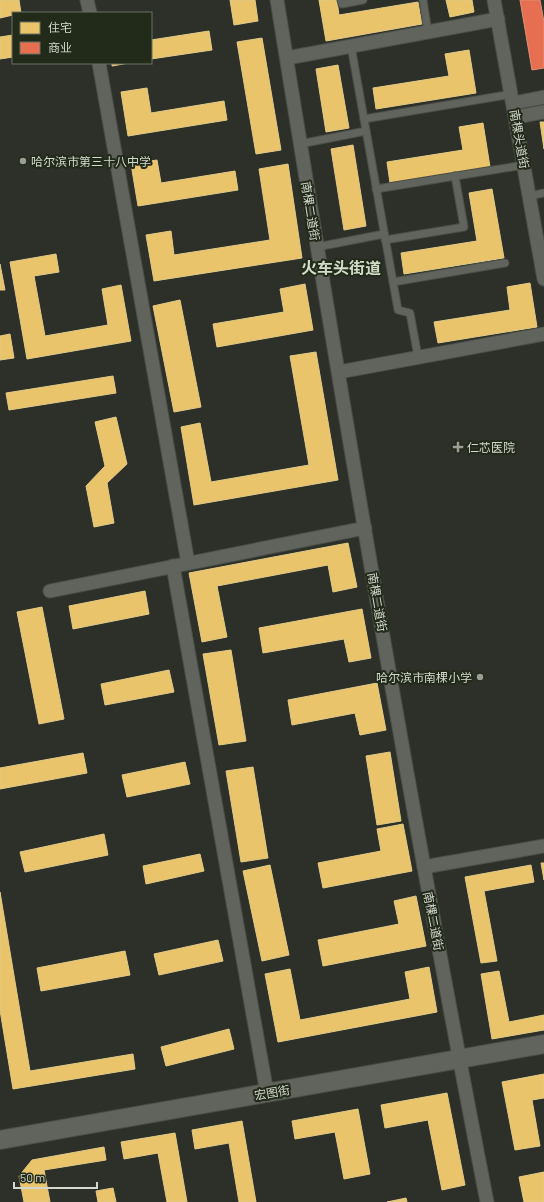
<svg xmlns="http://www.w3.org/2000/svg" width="544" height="1202" viewBox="0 0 544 1202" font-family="Barlow,'Noto Sans SC',sans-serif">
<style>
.homes{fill:#e9c46a;stroke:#e2ca88}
.shops{fill:#e76f51;stroke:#e18e76}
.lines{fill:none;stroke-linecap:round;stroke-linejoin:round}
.lane-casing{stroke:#4a4e46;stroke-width:9}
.street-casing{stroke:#4a4e46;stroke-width:15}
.secondary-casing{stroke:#4a4e46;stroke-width:20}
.lane{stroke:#60645d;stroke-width:7}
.street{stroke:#60645d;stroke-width:13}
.secondary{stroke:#60645d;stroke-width:18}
.poi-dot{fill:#999d94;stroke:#222a1a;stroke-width:1.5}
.labels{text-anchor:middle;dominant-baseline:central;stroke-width:4;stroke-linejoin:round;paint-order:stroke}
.street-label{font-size:12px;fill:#d3d8ce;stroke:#222a1a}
.poi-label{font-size:12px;fill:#d3d8ce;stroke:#222a1a;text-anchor:start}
.district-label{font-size:16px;font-weight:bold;fill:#d2dcc8;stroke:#222a1a}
</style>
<rect width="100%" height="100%" fill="#2c3028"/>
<g class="homes">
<polygon points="0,0 19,0 21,13 13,13 13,15 0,18"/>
<polygon points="230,0 255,0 258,21 234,25"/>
<polygon points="319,0 337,0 339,15 418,2 422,24 326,41"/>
<polygon points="446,0 472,0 474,12 450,17"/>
<polygon points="209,31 212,50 151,59 151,40"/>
<polygon points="13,35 13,57 0,59 0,37"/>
<polygon points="262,38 281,150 256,154 237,42"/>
<polygon points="469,50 476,93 376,109 373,88 449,76 445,54"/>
<polygon points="112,63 129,63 112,66"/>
<polygon points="338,65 349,128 326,132 316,69"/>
<polygon points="147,88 151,113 224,101 227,120 128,136 121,92"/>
<polygon points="540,122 544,122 544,149"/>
<polygon points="483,123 490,167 390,183 387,162 463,150 459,127"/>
<polygon points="353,145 366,226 344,230 331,149"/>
<polygon points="157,160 161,183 235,171 238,190 138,206 131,164"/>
<polygon points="288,164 302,258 154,281 146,235 171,231 174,255 270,240 259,169"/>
<polygon points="492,189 504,258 404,274 401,253 477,241 469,193"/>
<polygon points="56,254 59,272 34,276 45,336 108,325 102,289 121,285 131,341 27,359 10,262"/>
<polygon points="0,264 5,290 0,290"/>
<polygon points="530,283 537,327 438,343 434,322 510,310 507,287"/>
<polygon points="305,284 313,330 217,347 213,324 284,312 280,289"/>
<polygon points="180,300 201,407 174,412 153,306"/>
<polygon points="10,334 14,358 0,360 0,336"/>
<polygon points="316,352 338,480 194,505 181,427 200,423 211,482 309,465 290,356"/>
<polygon points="113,376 116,393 9,410 6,393"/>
<polygon points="116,417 127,464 107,483 114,523 94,527 86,486 105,466 95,422"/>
<polygon points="348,543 357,587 333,592 328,565 217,586 227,637 202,642 189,573"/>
<polygon points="145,591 149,614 73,629 69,606"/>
<polygon points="42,607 64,719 39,724 17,612"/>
<polygon points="362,609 371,658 349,662 344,639 263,653 259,628"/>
<polygon points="231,650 246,741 219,745 203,654"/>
<polygon points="169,670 174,692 105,705 101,684"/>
<polygon points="377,683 386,730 360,735 355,713 292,725 288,700"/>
<polygon points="390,752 401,821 377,825 366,756"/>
<polygon points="83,753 87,773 0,789 0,768"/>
<polygon points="185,762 190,784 127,797 122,775"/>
<polygon points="253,767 268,858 241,862 226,771"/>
<polygon points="403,824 412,871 323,888 318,863 381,851 377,829"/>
<polygon points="104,834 108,855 25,872 20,852"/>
<polygon points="200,854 204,871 146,884 143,866"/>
<polygon points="541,863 544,863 544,880"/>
<polygon points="270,865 289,955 262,961 243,871"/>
<polygon points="531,865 534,882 484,891 497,961 481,963 465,877"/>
<polygon points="0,892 30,1071 133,1054 135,1069 13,1089 0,1010"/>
<polygon points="416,896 426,946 323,966 318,940 399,924 394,901"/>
<polygon points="218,940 223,961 159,975 154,954"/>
<polygon points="125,951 130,975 41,991 37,968"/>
<polygon points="429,967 437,1012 278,1042 265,974 290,969 300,1020 410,999 405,972"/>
<polygon points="499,971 509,1022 544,1015 544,1030 492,1039 481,974"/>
<polygon points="229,1029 234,1049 166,1066 161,1047"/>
<polygon points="544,1074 544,1098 532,1100 540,1146 515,1150 502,1082"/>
<polygon points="447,1093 465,1185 442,1190 428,1120 385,1128 381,1105"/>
<polygon points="358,1109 370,1174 344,1179 335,1132 295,1139 292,1121"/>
<polygon points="242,1121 256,1202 239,1202 229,1143 195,1149 192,1130"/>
<polygon points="175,1133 187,1202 167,1202 158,1153 124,1159 121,1142"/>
<polygon points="104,1147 106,1160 44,1170 50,1202 24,1202 19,1176 32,1160"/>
<polygon points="544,1172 544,1202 524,1202 519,1177"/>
<polygon points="113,1188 116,1202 98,1202 96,1191"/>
<polygon points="406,1198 407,1202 387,1202"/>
</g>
<polygon class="shops" points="520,0 540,0 544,22 544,68 532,70"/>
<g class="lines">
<defs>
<g id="lane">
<polyline points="341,0 342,4 363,0"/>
<polyline points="423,0 428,32"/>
<polyline points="351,46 398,310 410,313 418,357"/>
<polyline points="364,119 512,94"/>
<polyline points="300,144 366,131"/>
<polyline points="376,189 524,165"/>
<polyline points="530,196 544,193"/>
<polyline points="385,240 464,227 455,176"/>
<polyline points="317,247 384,234"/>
<polyline points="393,282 505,263"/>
</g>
<g id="street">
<polyline points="87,0 90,13"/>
<path d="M277,0C342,402 409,803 487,1202"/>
<polyline points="494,0 544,279"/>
<polyline points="287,58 498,19"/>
<polyline points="99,63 188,563"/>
<polyline points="514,103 544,97"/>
<polyline points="516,117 544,112"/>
<polyline points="339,372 544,334"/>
<polyline points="173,566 267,1093"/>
<polyline points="50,591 365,528"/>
<polyline points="424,867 544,846"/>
</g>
<polyline id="secondary" points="0,1140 544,1044"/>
</defs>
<use href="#lane" class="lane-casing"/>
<use href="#street" class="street-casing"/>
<use href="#secondary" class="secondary-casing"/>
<use href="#lane" class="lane"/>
<use href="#street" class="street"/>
<use href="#secondary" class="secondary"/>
</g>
<g class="poi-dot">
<circle cx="23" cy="161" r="4"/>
<path d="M456 441h4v4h4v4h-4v4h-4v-4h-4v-4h4z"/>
<circle cx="480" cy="677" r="4"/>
</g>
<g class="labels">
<g class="street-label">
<text transform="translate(520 139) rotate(80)">南棵头道街</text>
<text transform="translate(311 211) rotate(81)">南棵二道街</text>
<text transform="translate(378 602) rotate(80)">南棵二道街</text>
<text transform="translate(434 921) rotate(79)">南棵二道街</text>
<text transform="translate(272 1092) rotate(-10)">宏图街</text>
</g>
<g class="poi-label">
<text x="31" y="161">哈尔滨市第三十八中学</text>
<text x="467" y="447">仁芯医院</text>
<text x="472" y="677" text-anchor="end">哈尔滨市南棵小学</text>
</g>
<g class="district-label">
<text x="341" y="267">火车头街道</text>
</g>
</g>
<rect x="12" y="12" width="140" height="52" fill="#222a1a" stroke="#697062"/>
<rect x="20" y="22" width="20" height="12" fill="#e9c46a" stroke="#697062"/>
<text x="48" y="32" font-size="12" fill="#d3d8ce">住宅</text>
<rect x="20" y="42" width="20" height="12" fill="#e76f51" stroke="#697062"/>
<text x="48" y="52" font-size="12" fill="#d3d8ce">商业</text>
<path d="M14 1182v6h83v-6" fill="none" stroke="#d3d8ce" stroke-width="2"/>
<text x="20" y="1182" font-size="12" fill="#d3d8ce" stroke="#222a1a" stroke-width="3" paint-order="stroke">50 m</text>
</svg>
